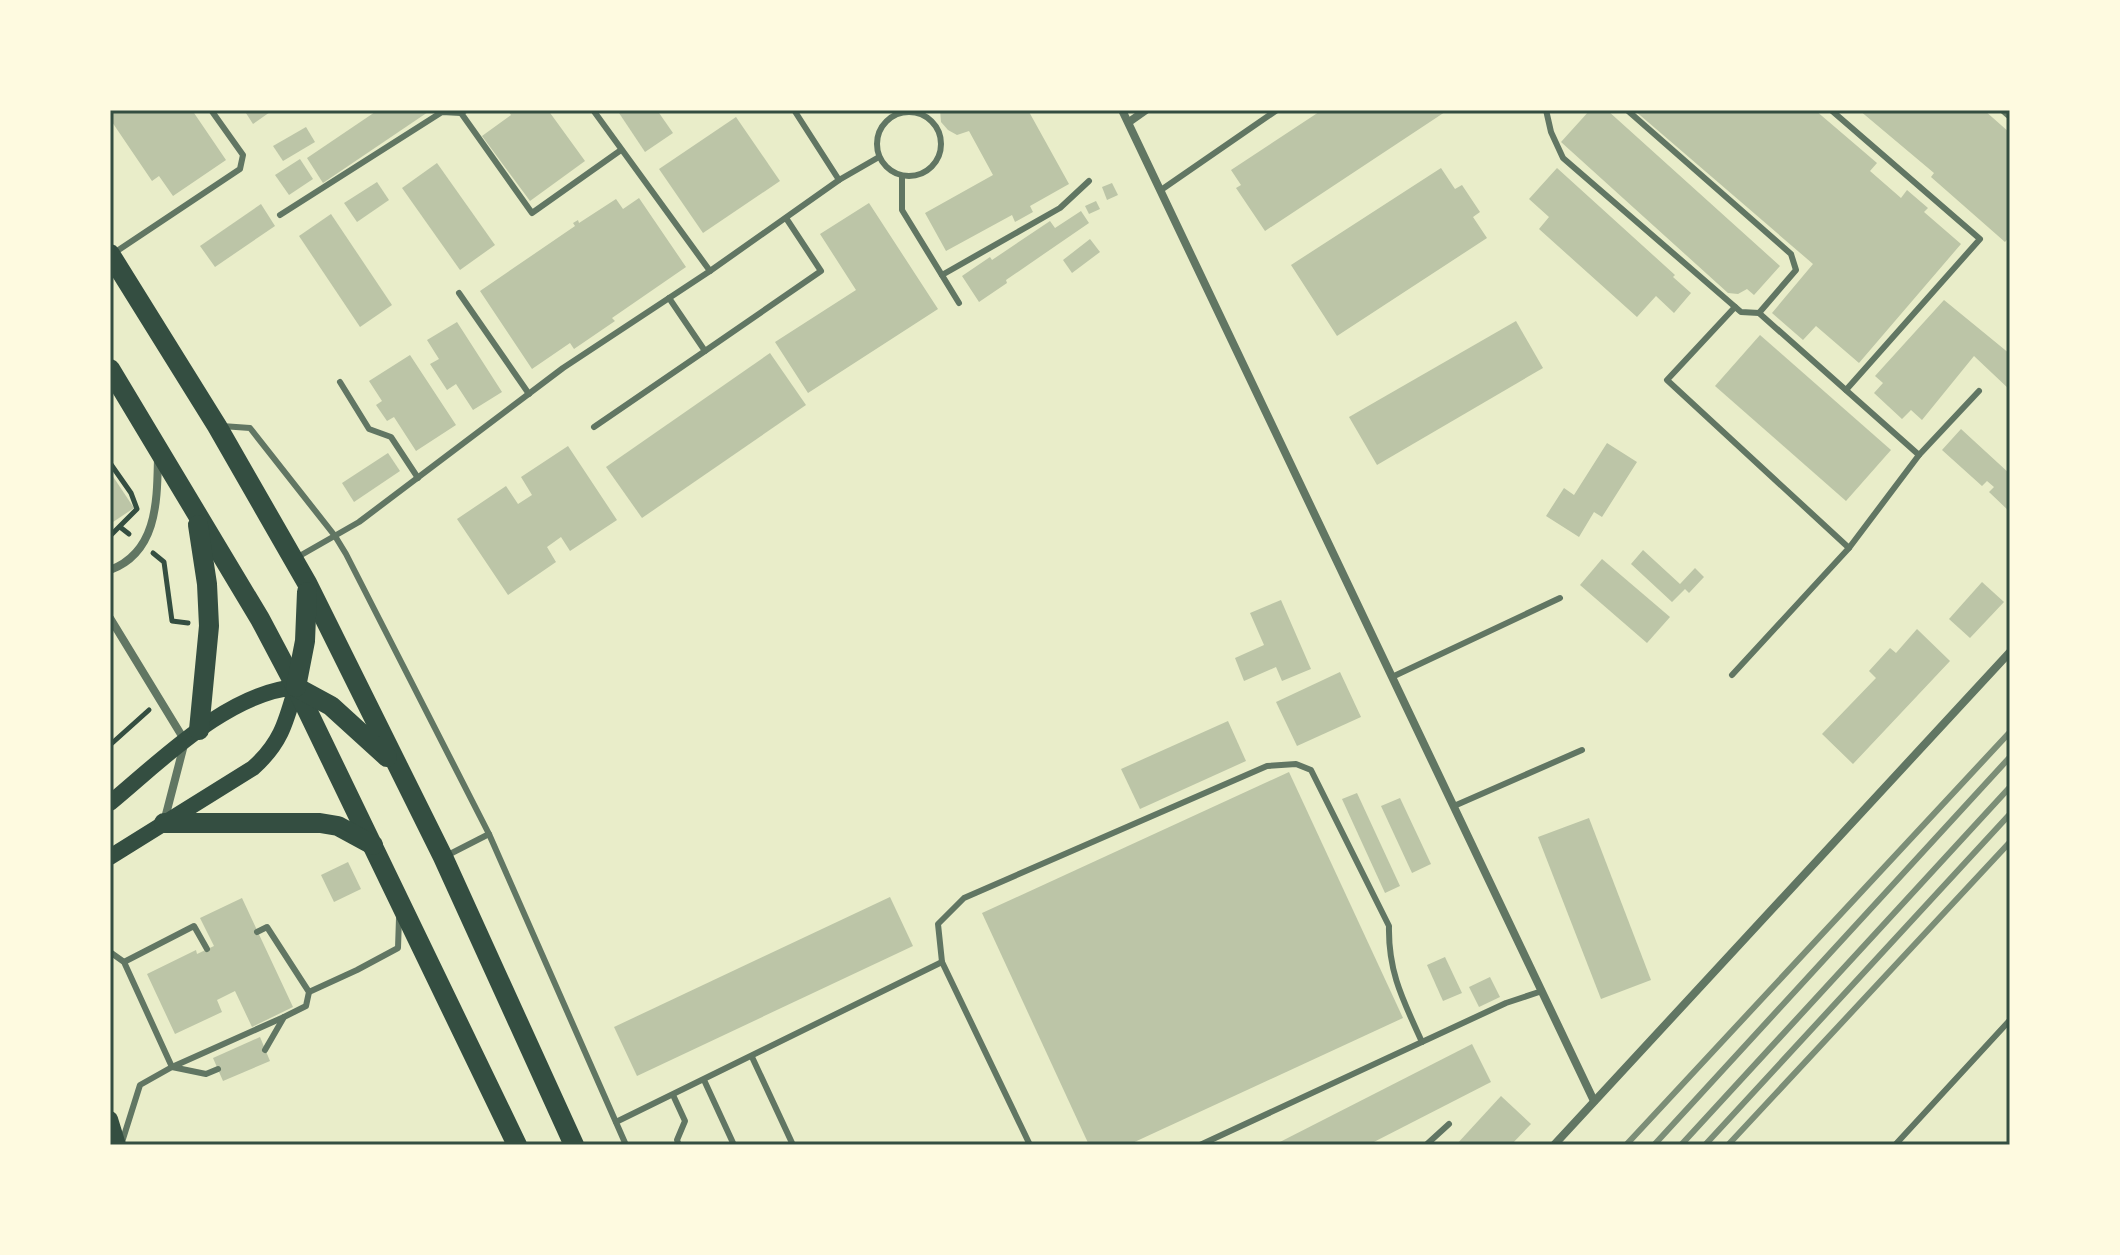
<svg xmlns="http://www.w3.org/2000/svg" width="2120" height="1255" viewBox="0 0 2120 1255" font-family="Figtree,sans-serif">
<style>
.building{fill:#bcc5a7}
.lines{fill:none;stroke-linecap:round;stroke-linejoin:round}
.path{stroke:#344e41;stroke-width:5}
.service{stroke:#617663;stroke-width:6}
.minor{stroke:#617663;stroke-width:8}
.secondary{stroke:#344e41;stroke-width:16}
.primary{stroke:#344e41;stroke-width:20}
.rail{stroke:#7c8e77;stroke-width:6}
.neatline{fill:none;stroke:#344e41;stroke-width:3}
</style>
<rect width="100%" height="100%" fill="#e9edc9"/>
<g class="building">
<polygon points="110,110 192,110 226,160 173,196 159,176 152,181 110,119"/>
<polygon points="244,110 273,110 253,124"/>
<polygon points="378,110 431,110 323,183 307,158"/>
<polygon points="507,110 548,110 585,161 530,201 482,136 511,115"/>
<polygon points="617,110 657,110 673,133 645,152"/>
<polygon points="940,110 1028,110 1069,184 1030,206 1033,212 1015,222 1012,215 946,251 925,213 993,175 969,131 957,135 948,130 941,122"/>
<polygon points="1322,110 1448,110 1265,231 1236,188 1241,185 1231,170"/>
<polygon points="1590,110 1607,110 1780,266 1754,295 1747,289 1738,294 1728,293 1561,142"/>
<polygon points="1634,110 1815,110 1877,163 1870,171 1901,198 1907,190 1928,208 1924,212 1961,244 1859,363 1816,326 1803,340 1772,313 1813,264"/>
<polygon points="1859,110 1984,110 2010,133 2010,236 2005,242 1931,177 1934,173"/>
<polygon points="736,117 780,181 703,233 659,169"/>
<polygon points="306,127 315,142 283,161 273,146"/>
<polygon points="300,159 313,179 289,195 275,175"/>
<polygon points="437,163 495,245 460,270 402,188"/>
<polygon points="1441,168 1455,189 1462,185 1480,212 1473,217 1487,238 1337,336 1291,265"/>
<polygon points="1557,168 1675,275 1673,277 1691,293 1674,313 1656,296 1637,317 1539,229 1549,217 1529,199"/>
<polygon points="377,182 389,200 357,222 344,203"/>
<polygon points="1112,183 1118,195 1107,200 1102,187"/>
<polygon points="639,198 686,267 612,318 615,321 574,349 570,343 532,369 480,291 575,226 573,223 578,220 579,223 616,199 623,209"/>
<polygon points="1096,201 1100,209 1089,214 1085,206"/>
<polygon points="869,203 938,309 808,393 775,342 856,290 820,234"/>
<polygon points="261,204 275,226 215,267 200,246"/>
<polygon points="1081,211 1089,223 1006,280 1007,283 979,302 962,276 990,257 992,260 1050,221 1055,228"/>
<polygon points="331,214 392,305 360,327 299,236"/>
<polygon points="1090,239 1100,252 1072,273 1063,260"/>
<polygon points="1944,300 2010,354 2010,390 1974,356 1922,420 1911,410 1902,419 1874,393 1883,383 1875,376"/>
<polygon points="1516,321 1543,368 1377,465 1349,417"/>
<polygon points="457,322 502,392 473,410 456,384 447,390 430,364 439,359 427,340"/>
<polygon points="1760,335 1891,450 1846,501 1715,386"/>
<polygon points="770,353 806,405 642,518 606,467"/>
<polygon points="410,355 456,425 416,451 394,417 387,421 376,405 382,401 369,381"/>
<polygon points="1961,429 2010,474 2010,512 1989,492 1994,487 1987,481 1982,486 1942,450"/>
<polygon points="1607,443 1637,462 1602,517 1594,512 1579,537 1546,516 1564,488 1574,495"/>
<polygon points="568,446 617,520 570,551 561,537 547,547 556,562 508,595 457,519 506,486 518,504 532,495 521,477"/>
<polygon points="388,453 400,471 354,502 342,483"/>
<polygon points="110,472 134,508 110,524"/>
<polygon points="1643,550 1680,584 1695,568 1704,577 1689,593 1685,589 1672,602 1631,564"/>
<polygon points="1602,559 1670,617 1647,643 1580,585"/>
<polygon points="1982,582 2004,602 1970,638 1949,619"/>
<polygon points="1281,600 1311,669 1282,681 1276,667 1244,681 1235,658 1264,645 1250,613"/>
<polygon points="1917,629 1950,661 1853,764 1822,734 1876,678 1869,671 1890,648 1896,653"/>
<polygon points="1340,672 1361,717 1297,746 1276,702"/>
<polygon points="1228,721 1246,761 1140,809 1121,769"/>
<polygon points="1289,772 1403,1018 1128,1145 1089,1145 982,913"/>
<polygon points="1357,793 1400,886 1385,893 1342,799"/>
<polygon points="1400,798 1431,864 1412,873 1381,806"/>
<polygon points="1589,818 1651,980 1601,999 1538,837"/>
<polygon points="348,862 361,889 334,902 321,875"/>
<polygon points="890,897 913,946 637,1076 614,1027"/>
<polygon points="242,898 293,1007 252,1027 235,991 217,1000 222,1012 175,1034 147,974 196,950 197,954 214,946 200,918"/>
<polygon points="1445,957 1462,993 1443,1001 1427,965"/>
<polygon points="1490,977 1500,997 1479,1007 1469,987"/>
<polygon points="260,1037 270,1061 223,1081 213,1058"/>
<polygon points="1472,1044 1491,1082 1368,1145 1274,1145"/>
<polygon points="1501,1096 1531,1124 1511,1145 1456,1145"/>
</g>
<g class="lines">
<g class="path">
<polyline points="110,463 131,493 137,509 110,536"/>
<polyline points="120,527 129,534"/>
<polyline points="153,553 164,562 172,621 188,623"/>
<polyline points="110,745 149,710"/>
</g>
<g class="service">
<polyline points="593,110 710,271"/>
<polyline points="794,110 839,180"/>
<polyline points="1546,110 1551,132 1563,158 1741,312 1759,313 1919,455 1979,391"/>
<polyline points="1627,110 1791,254 1796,270 1759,313"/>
<polyline points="1831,110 1980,239 1846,390"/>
<polyline points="2002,110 2010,117"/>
<circle cx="909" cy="144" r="32"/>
<polyline points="461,113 532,213 621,150"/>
<polyline points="902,176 902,210 959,303"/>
<polyline points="1161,190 1277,110"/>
<polyline points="280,215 442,112 461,113 466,110"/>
<polyline points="114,253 240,169 243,155 211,110"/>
<polyline points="942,275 1060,208 1089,181"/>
<polyline points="459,293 529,394"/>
<polyline points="1735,307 1667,380 1849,548"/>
<polyline points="705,351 821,271 786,218"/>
<polyline points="340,382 369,429 391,437 418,478"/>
<polyline points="222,426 250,428 335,536 346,554 489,834 626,1145"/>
<polyline points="594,427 705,351 669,298"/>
<polyline points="296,558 359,522 563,368 710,271 839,180 879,157"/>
<polyline points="1732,675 1849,548 1919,455"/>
<polyline points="1392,677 1560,598"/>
<polyline points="1454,806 1582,750"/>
<polyline points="446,856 489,834"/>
<polyline points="257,932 267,927 309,992 306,1006 284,1017 265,1050"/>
<polyline points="110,952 124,962 172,1067 206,1074 218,1069"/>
<polyline points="124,962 194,926 207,949"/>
<polyline points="309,992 357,970 398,948 399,918"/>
<polyline points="752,1057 793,1145"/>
<polyline points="704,1080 734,1145"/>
<polyline points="673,1095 685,1121 677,1140 679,1145"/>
<polyline points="616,1122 942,962"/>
<polyline points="122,1142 140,1085 172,1067 284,1017"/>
<path d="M1030,1145L942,962L938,924L964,898L1267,766L1296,764L1311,770L1389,926C1388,972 1403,1000 1422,1042"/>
<polyline points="1200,1145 1506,1003 1542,991"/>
<polyline points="1426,1145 1449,1124"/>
<polyline points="1895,1145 2010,1020"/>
</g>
<g class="minor">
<polyline points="1122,110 1594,1101"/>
<polyline points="1129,122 1146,110"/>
<path d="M110,570C158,552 157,500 158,457"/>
<polyline points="110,618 185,741 164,822"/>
<polyline points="1554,1145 2010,652"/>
</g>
<g class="secondary">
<path d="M110,803C161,761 227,693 296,687C286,722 281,743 253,768L110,857"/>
<polyline points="110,1119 118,1145"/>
</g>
<g class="primary">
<polyline points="110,254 217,426 307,583 443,857 574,1145"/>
<polyline points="110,369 260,619 296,687 517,1145"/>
<polyline points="198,525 207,584 209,626 199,730"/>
<polyline points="296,687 331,706 387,757"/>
<polyline points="296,687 305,641 307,592"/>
<polyline points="164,823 320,823 338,826 373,845"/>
</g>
<g class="rail">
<polyline points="1626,1145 2010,732"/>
<polyline points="1654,1145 2010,757"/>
<polyline points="1681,1145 2010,787"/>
<polyline points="1705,1145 2010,814"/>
<polyline points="1728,1145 2010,842"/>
</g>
</g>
<rect width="2120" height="1255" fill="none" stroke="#fefae0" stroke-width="224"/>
<rect x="112" y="112" width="1896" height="1031" class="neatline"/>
</svg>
